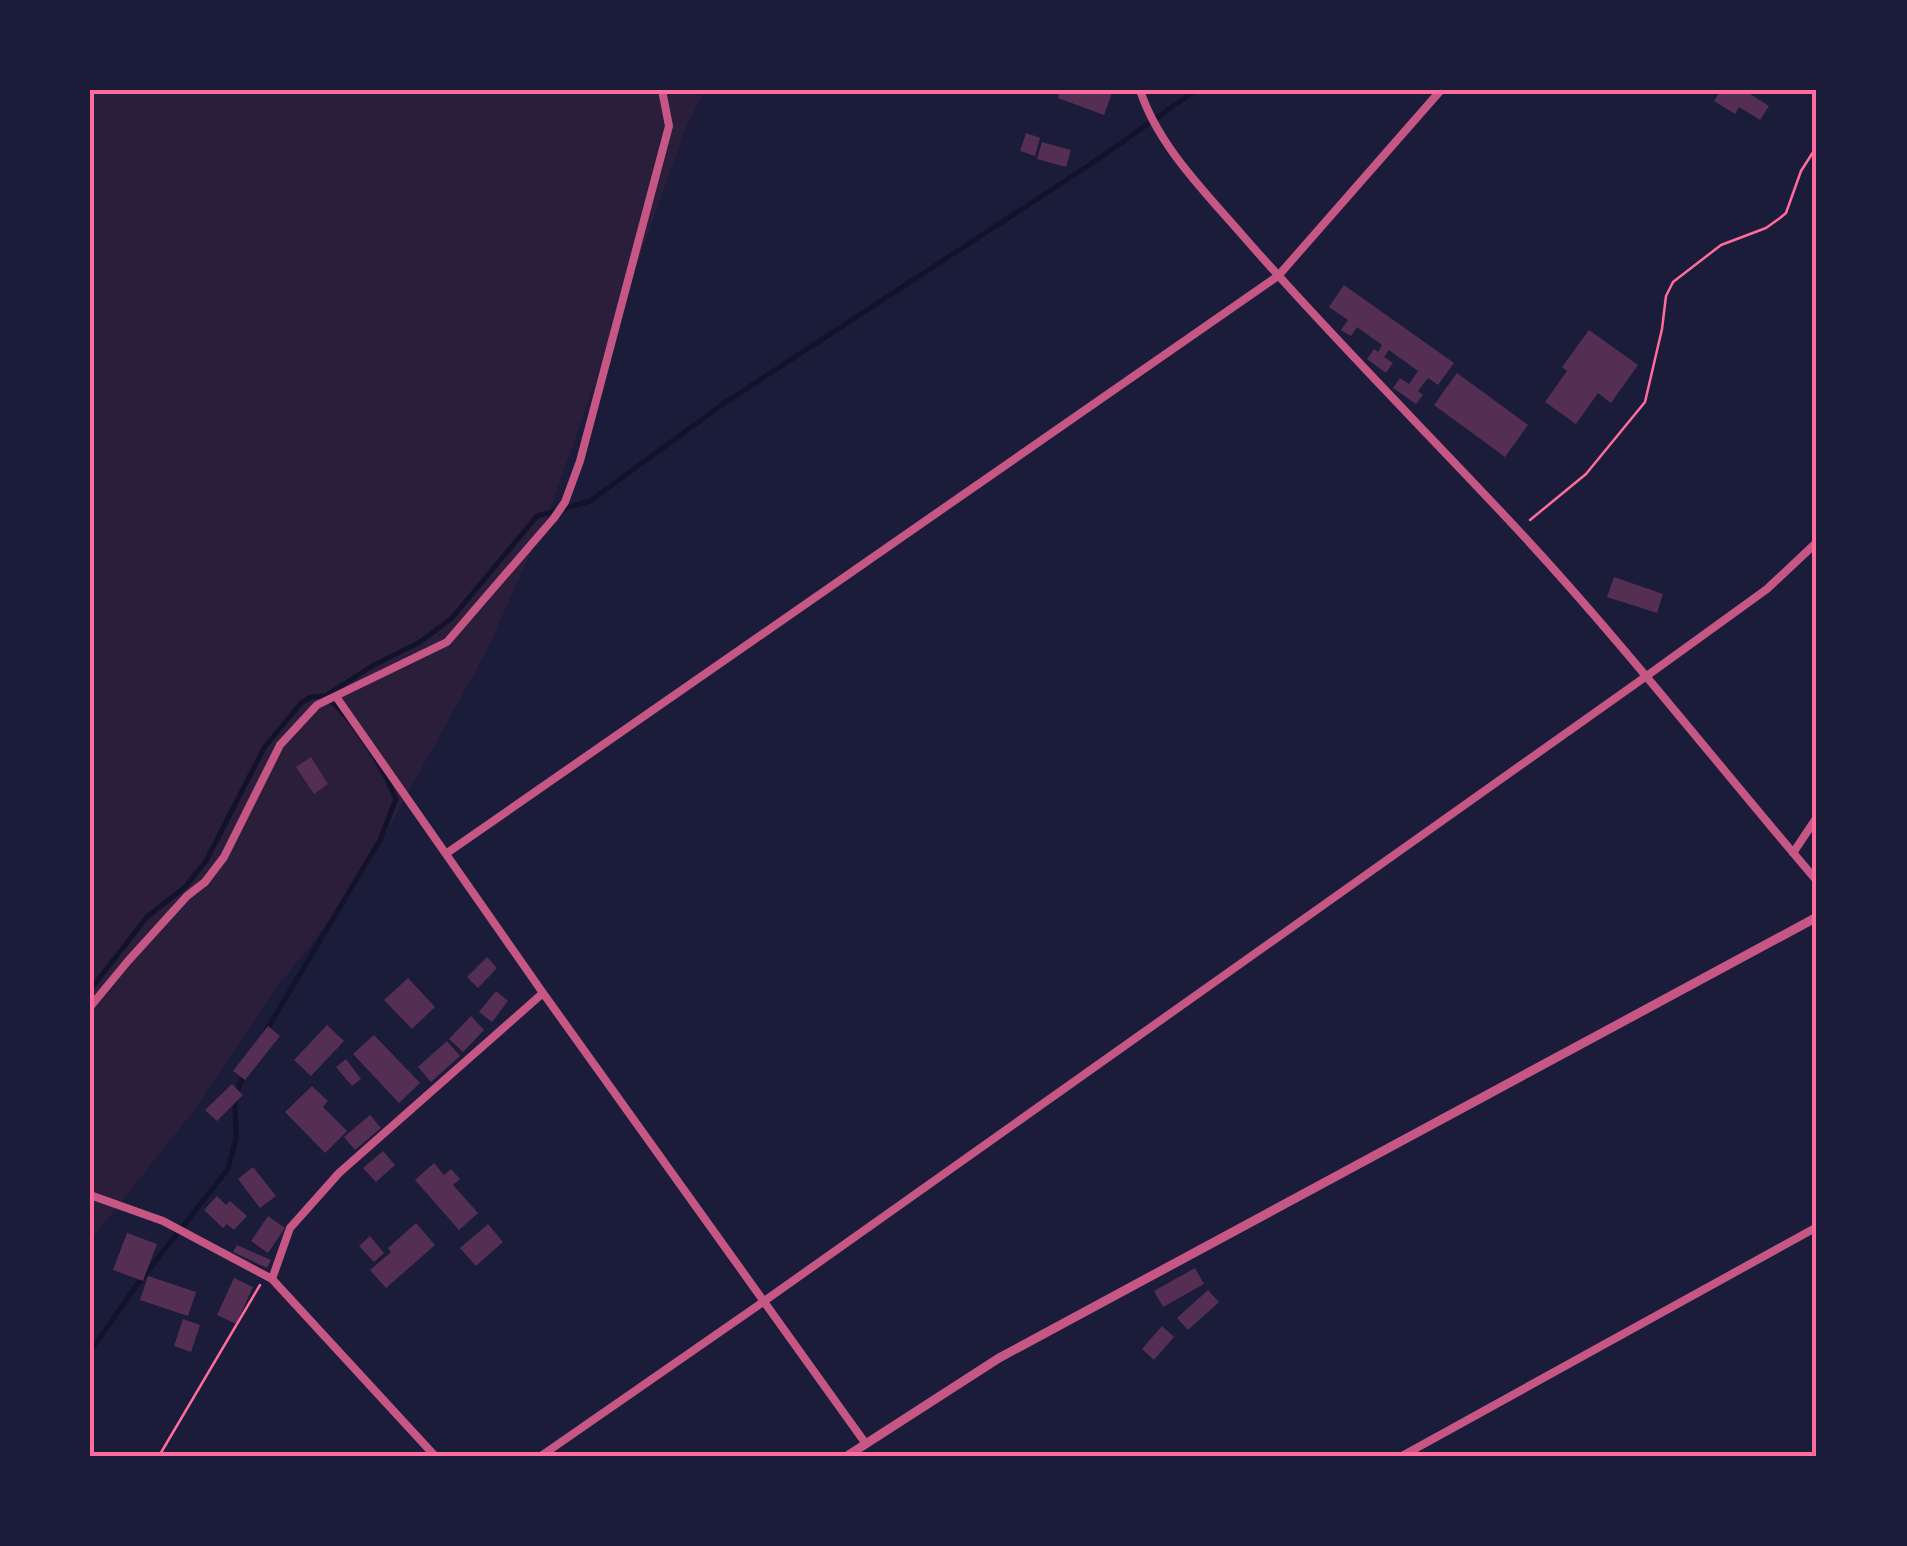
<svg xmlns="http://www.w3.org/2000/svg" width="1907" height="1546" font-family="'Asap Condensed',sans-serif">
	<rect width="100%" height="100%" fill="#1b1b3a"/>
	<!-- green -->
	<path fill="#2a1e3b" d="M90,90H705L685,130L549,512L486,652L355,889L277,987L192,1113L90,1241Z"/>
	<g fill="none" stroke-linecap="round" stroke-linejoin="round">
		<!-- stream -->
		<path stroke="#12122b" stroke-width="5" d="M90,990L147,917L185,887L206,861L264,748L301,703L311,697L325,696L374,665L420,642L452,618L537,516L590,501L723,404L1094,162L1196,90
			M266,1031L380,840L396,799C383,768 353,719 328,698
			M90,1352L136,1286L228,1169L236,1139L235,1099L243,1076"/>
	</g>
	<!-- building -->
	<path fill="#542f53" d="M1113,90L1104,115L1058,98L1059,95L1048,91Z
		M1721,90H1744L1769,106L1760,120L1739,107L1735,114L1714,101Z
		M1026,133L1040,138L1035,156L1020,151Z
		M1042,142L1071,150L1066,167L1037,159Z
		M1344,285L1454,363L1438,385L1428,378L1418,391L1423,395L1416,404L1393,388L1400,378L1409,384L1418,371L1389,350L1384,357L1393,363L1386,373L1367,359L1374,349L1378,352L1382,345L1357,327L1351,336L1341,330L1348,320L1329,307Z
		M1589,330L1638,365L1611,403L1598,393L1576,424L1545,402L1567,371L1562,367Z
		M1457,373L1528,425L1505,457L1434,405Z
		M1614,577L1663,594L1657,613L1607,597Z
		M311,757L328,784L314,794L296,767Z
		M487,957L497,968L478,988L467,977Z
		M408,978L435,1007L412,1029L384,1000Z
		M496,991L508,1001L492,1022L479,1012Z
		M471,1016L484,1030L463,1052L449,1039Z
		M327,1025L344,1041L311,1076L294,1060Z
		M268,1026L280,1036L245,1080L233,1071Z
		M374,1035L420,1083L399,1103L353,1054Z
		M447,1041L460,1056L431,1082L418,1067Z
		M346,1059L361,1079L352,1086L336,1067Z
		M232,1084L243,1095L217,1121L205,1110Z
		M312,1086L328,1101L323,1107L347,1131L325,1153L285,1112Z
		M370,1115L381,1128L355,1150L344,1137Z
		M383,1151L395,1165L376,1182L363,1168Z
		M434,1163L444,1175L451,1169L460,1179L453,1185L478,1213L459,1230L415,1180Z
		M253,1167L276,1196L260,1208L238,1179Z
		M217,1196L226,1205L230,1201L247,1216L234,1230L227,1224L223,1228L204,1210Z
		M268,1216L285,1228L268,1253L251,1241Z
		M416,1223L435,1245L386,1288L370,1270L391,1252L388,1248Z
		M488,1224L503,1242L476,1266L460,1248Z
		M127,1233L157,1244L143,1281L113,1270Z
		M370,1236L384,1253L374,1262L359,1246Z
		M237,1245L271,1260L267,1268L233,1252Z
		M1195,1268L1204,1284L1163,1307L1154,1291Z
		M148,1276L196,1292L188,1316L140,1300Z
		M234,1278L253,1287L236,1324L217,1315Z
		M1208,1290L1219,1302L1188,1330L1177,1318Z
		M183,1319L200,1325L191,1352L174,1346Z
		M1162,1326L1174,1337L1154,1360L1142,1349Z"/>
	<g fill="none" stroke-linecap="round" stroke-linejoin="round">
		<!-- path -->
		<path stroke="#ff6b9d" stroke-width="2.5" d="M1530,520L1586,474L1645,402L1662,329L1666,296L1673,282L1721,245L1766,228L1780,218L1786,213L1801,171L1817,146
			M159,1456L260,1285"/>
		<!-- minor -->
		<path stroke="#c65784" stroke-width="8" d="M1140,90C1158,146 1206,193 1244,237C1332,338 1427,432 1518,530C1623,643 1717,764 1817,881
			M337,698L543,993L866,1444
			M447,853L1278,276L1441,90
			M1793,853L1817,817
			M90,1007L128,961L187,896L205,882L224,857L280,745L317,705L447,642L554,518L565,502L580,461L669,126L662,90
			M90,1195L163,1221L272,1279L435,1456
			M272,1279L290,1228L339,1173L543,993
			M541,1456L763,1302L1648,675L1767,589L1817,542
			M1402,1456L1817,1227"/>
		<!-- tertiary -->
		<path stroke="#c65784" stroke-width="9" d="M847,1456L999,1358L1817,917"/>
	</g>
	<!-- border -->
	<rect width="1907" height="1546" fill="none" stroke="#1b1b3a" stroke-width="185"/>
	<rect x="92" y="92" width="1722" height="1362" fill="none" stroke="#ff6b9d" stroke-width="4"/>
</svg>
